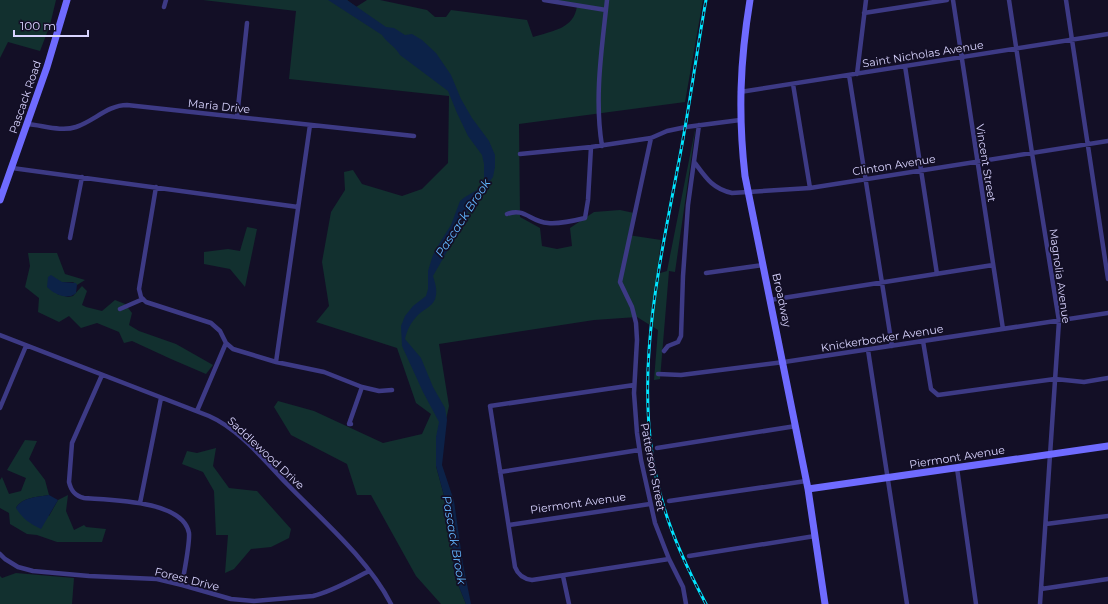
<svg xmlns="http://www.w3.org/2000/svg" width="1108" height="604" font-family="Montserrat,sans-serif">
	<rect width="100%" height="100%" fill="#130f26"/>
	<!-- green -->
	<path fill="#12302f" d="M0,0H56L50,25L40,51L8,42L0,58Z
		M203,0H347L356,7L367,0H380L427,10L435,17H446L451,10L527,20L533,37C552,31 574,29 577,6L544,0H703L685,102L519,124L520,217L540,228L542,246L557,249L572,246L570,228L594,212L620,210L634,213L628,235L661,240L657,274L667,271L696,125L675,272L669,271L660,379L654,380L658,330L637,317L594,320L439,344L449,406L436,466L446,503L453,553L455,577L466,604H441L416,576L371,495H357L347,464L291,435L274,407L278,401L314,411L383,443L422,434L431,414L416,403L397,348L316,322L329,306L322,262L331,212L345,190L344,172L353,170L362,184L402,196L422,189L448,163L449,96L289,79L296,11Z
		M247,227L257,229L245,287L230,269L204,264V252L228,249L240,251Z
		M28,253H57L65,274L85,280L77,285L73,282H61L57,294L68,297L73,296L82,286L87,291L82,305L86,307L102,311L115,300L125,304L132,313L129,325L139,331L176,344L213,365L206,374L171,359L132,341L124,343L119,332L97,323L81,328L69,316L59,322L38,312L39,298L25,287L30,266Z
		M25,440L37,441L29,459L45,480L49,495C38,497 22,497 16,508L49,516L58,500L68,495L66,511L74,530L84,525L86,527L106,529L102,542H57L37,535L27,534L10,524L9,513L0,508V480L2,477L9,494L21,491L26,478L7,470Z
		M216,448L213,466L229,488L257,491L291,529L289,538L271,547L251,549L234,569L225,573L228,535H216L214,491L203,472L182,464L187,451L197,453Z
		M16,573L74,578L72,604H0V576L2,578Z"/>
	<!-- water -->
	<path fill="#0c2248" d="M328,0H347L386,27L394,28L405,35L412,34L422,40L436,53L451,75L461,99L472,118L489,141L495,155V167L493,177L477,198L463,220L457,234L433,276C435,283 437,288 436,295C435,306 425,308 418,315C411,322 407,330 405,339L421,358L433,387L445,408L447,420L442,465L454,501L463,564L471,604H466L455,577L453,553L446,503L436,466V437L439,422L423,392L402,346L401,326L405,316L413,306L426,296L428,289V271L433,255L439,244L451,225L460,201L465,197L477,190L484,181V164L482,155L468,136L457,113L448,91L400,55C395,46 387,43 382,35Z
		M51,275L62,282L76,283L77,285L76,293C68,301 54,294 47,287L48,277Z
		M49,495L58,500L41,529C30,524 22,518 16,508C22,497 38,497 49,495Z"/>
	<g fill="none" stroke-linecap="round" stroke-linejoin="round">
		<!-- street -->
		<path stroke="#3d3a85" stroke-width="4.5" d="M544,0L606,10
			M953,0L1003,329
			M1009,0L1032,153L1059,321L1040,604
			M1066,0L1108,279
			M164,7L166,0
			M864,13L947,0
			M905,66L937,274
			M857,74L866,0
			M849,75L892,346
			M793,84L810,188
			M740,92L1108,34
			M237,117L247,23
			M27,124C42,125 61,132 76,127C94,121 108,105 127,105L414,136
			M651,138L620,282L632,307L636,323L637,340L634,393L637,433L641,460L655,523L669,559L683,587L686,604
			M602,146C594,97 602,48 607,0
			M520,154L591,147L651,138L667,131L686,127L740,120
			M695,163C706,178 713,189 732,193L810,188L1108,141
			M12,168L298,207
			M156,187L139,289L141,297L146,302L211,323L220,331L226,343L233,349L276,362L324,372L362,387L379,391L392,390
			M507,214C525,207 530,222 548,223C559,224 573,221 585,218L588,200L591,147
			M70,238L82,177
			M706,273L763,265
			M770,300L993,265
			M120,309L143,299
			M0,335L209,416C239,429 265,461 287,484C322,520 368,559 391,604
			M923,341L931,389L938,395L1055,379L1084,382L1108,378
			M868,350L907,604
			M664,351L668,346L678,342L681,336L683,276L688,205L699,125
			M276,362L310,125
			M658,374L681,375L784,362L1108,313
			M102,375L72,443L69,482C71,491 75,496 84,498C110,500 183,500 189,533C190,544 184,572 182,585
			M634,385L490,406L515,567C518,575 524,579 532,580L669,559
			M0,408L26,346
			M197,411L226,343
			M351,424H349L362,387
			M657,448L796,426
			M957,468L976,604
			M500,472L639,450
			M669,501L806,481
			M140,503L161,398
			M1046,524L1108,516
			M509,525L650,504
			M0,554L5,559L18,567L33,571L89,576L157,579L182,585L231,599L254,601L313,596C333,591 351,580 369,571
			M689,556L815,536
			M563,576L569,604
			M1041,589L1108,579"/>
		<!-- secondary -->
		<path stroke="#6f6bff" stroke-width="7" d="M750,0C740,61 738,114 745,176L808,489L825,604
			M0,200L47,67L67,0
			M808,489L1108,446"/>
		<defs>
			<path id="rail" d="M706,604C689,572 673,539 663,504C630,393 657,277 678,166C689,111 696,55 706,0"/>
		</defs>
		<!-- rail casing -->
		<use href="#rail" stroke="#00e5ff" stroke-width="3"/>
		<!-- rail -->
		<use href="#rail" stroke="#130f26" stroke-width="1.5" stroke-dasharray="4.5" stroke-linecap="butt"/>
	</g>
	<g text-anchor="middle" stroke-width="3.5" stroke-linejoin="round" paint-order="stroke">
		<!-- street labels -->
		<g font-size="11" fill="#d9d4ff" stroke="#130f26">
			<text transform="translate(923 54) rotate(-9)" y="4">Saint Nicholas Avenue</text>
			<text transform="translate(25 97) rotate(-71)" y="4">Pascack Road</text>
			<text transform="translate(219 106) rotate(6)" y="4">Maria Drive</text>
			<text transform="translate(986 163) rotate(81)" y="4">Vincent Street</text>
			<text transform="translate(894 165) rotate(-9)" y="4">Clinton Avenue</text>
			<text transform="translate(1060 276) rotate(82)" y="4">Magnolia Avenue</text>
			<text transform="translate(782 300) rotate(78)" y="4">Broadway</text>
			<text transform="translate(882 338) rotate(-9)" y="4">Knickerbocker Avenue</text>
			<text transform="translate(266 453) rotate(43)" y="4">Saddlewood Drive</text>
			<text transform="translate(957 457) rotate(-9)" y="4">Piermont Avenue</text>
			<text transform="translate(653 467) rotate(79)" y="4">Patterson Street</text>
			<text transform="translate(578 503) rotate(-8)" y="4">Piermont Avenue</text>
			<text transform="translate(187 579) rotate(14)" y="4">Forest Drive</text>
		</g>
		<!-- water labels -->
		<g font-size="12" font-style="italic" fill="#62b6ff" stroke="#130f26">
			<text transform="translate(463 218) rotate(-57)" y="4">Pascack Brook</text>
			<text transform="translate(454 540) rotate(80)" y="4">Pascack Brook</text>
		</g>
	</g>
	<!-- scale -->
	<path d="M14 30v6h74v-6" fill="none" stroke="#d9d4ff" stroke-width="2"/>
	<text x="20" y="30" font-size="12" fill="#d9d4ff" stroke="#130f26" stroke-width="3" paint-order="stroke">100 m</text>
</svg>
